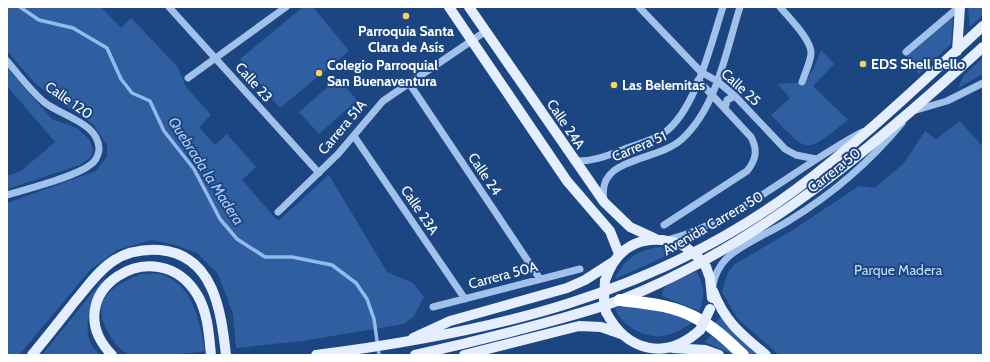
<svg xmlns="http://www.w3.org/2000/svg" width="990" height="362" font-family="Cabin,sans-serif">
	<rect width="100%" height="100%" fill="#1c4682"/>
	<!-- green -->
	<path fill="#2f5fa0" d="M7,7H101L121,28L131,18L177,66L186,87L211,115L199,127L215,145L227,134L256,167L242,180L278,221L329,175L387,272L413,283L424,297L414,316L404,324L302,341L236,348L233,314L218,274L197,253L175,245L152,240L117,250L90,270L19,355H7V203L96,171L107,156V145L93,124L52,97L35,83L7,51Z
		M303,7H313L349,51L280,108L240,59Z
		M968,7H983V15L970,27Z
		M953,17L951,44L919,74L906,57Z
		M821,50L834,64L813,86L848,120C804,154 810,155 771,115L790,98L778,84L805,82L814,68Z
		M983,58V74L958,88L964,75Z
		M7,68L52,119L77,128L89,139L93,149L91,157L80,165L7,189V176L21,171L55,142L7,86Z
		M338,78L357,100L319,134L299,112Z
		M960,121L983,147V355H779L738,319L722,292L728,272L735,264L793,230L859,186L875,188L904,163L925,131L936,139Z
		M661,247L675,252L615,279C624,258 638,250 661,247Z
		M696,271C704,285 706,296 699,311L662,296L663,290L666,286Z
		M141,274C146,274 154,273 160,274C194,284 199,321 205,351C192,353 139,359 128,354C120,351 114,342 109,334C89,300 111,286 141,274Z
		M105,277C93,301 75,333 100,355H42Z
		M627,305L662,310L693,322C683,329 675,334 663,336C646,339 620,325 615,308Z
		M720,317L732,331L759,355H750L714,324Z
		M712,334L734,355L705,342Z"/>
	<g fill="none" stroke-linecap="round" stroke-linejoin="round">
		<!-- stream -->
		<path stroke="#94baec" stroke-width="3.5" d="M20,7L39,20L73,28L107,48L121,79L132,93L150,101L164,131L194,169L220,219L237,239L265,257H292L332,265L356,283L367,299L374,319L379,355"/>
		<!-- minor -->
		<path stroke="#a1c0ea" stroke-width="7" d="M169,7L319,173
			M639,7L701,72L717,81L735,96L785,149L796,155L816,159
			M780,7C789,18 812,40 811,54C810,63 805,73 802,82
			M906,52L959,7
			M7,61C19,75 30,90 44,102C61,116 100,123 99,150C98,156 95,162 90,165C75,177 27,189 7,195
			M188,78L286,7
			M409,83L540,279
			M725,109L727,100L735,96
			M913,111L947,101L983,83
			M354,136L465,299
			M574,161C593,162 609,155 627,148C639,144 653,140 664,133C696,110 711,43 723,7
			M604,200C596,156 656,163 682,139C717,107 726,51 740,7
			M278,212L338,154L383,101L486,31
			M664,225L747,171C756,160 758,150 751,137L698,80
			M668,240C741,220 797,166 862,132
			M713,285C715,274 719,266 727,258C744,242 770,233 790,220C834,193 869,163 902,123
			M433,307L580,269"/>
		<!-- major -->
		<path stroke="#e5eefe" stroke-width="10" d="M449,7L567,181L610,231L619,254
			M469,7L604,202L630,227L656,239
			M957,51L960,7
			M706,267L710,278L712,298
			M605,281C617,243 647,232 683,245
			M713,291C725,322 741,334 766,355
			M606,312C627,352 666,361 700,330
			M413,338L450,321L567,288L585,280L613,262
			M673,348L705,350L719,355
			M32,355C47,337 61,319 76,300C87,287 98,271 113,261C128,251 143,249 160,250C214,255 221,311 226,355
			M112,355C53,294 157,226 198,296C208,314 209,335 211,355
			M316,355C489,333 652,296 795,190C862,140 922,82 983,26
			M415,355C464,344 512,332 559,319C580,313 602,307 623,299C761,244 874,146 983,47
			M464,355L579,326L601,327L621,334"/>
		<!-- highway -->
		<path stroke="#fff" stroke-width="12" d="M620,300C647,303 674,305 698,319C715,328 729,342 743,355"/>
		<!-- major-bridge -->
		<path stroke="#e5eefe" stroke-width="10" d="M683,245L698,257L706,267
			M605,281L604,300L606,312
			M700,330L710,309"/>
	</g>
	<!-- markers -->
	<g fill="#fad15f" stroke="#1c4682" stroke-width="1.5">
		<circle cx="406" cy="16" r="4"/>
		<circle cx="863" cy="64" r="4"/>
		<circle cx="319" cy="73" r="4"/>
		<circle cx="614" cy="85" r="4"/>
	</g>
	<g text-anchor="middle" stroke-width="4" stroke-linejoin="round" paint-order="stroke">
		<!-- poi labels -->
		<g font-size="14" font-weight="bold" fill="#fff" stroke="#1c4682" text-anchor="start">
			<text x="406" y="36" text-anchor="middle">Parroquia Santa<tspan x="406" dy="16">Clara de Asís</tspan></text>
			<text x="871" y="69">EDS Shell Bello</text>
			<text x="327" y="70">Colegio Parroquial<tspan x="327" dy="16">San Buenaventura</tspan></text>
			<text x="622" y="90">Las Belemitas</text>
		</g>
		<!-- street labels -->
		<g font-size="14" fill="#fff" stroke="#1c4682">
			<text transform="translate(254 82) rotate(48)" y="5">Calle 23</text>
			<text transform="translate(741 87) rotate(42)" y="5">Calle 25</text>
			<text transform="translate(69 100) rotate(35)" y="5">Calle 120</text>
			<text transform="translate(566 124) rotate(56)" y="5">Calle 24A</text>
			<text transform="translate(342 127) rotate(-50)" y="5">Carrera 51A</text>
			<text transform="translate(639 146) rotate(-23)" y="5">Carrera 51</text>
			<text transform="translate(834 170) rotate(-38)" y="5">Carrera 50</text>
			<text transform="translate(485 174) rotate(56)" y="5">Calle 24</text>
			<text transform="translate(420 210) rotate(56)" y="5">Calle 23A</text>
			<text transform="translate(713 223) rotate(-30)" y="5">Avenida Carrera 50</text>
			<text transform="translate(503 275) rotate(-15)" y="5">Carrera 50A</text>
		</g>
		<!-- park labels -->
		<g font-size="14" fill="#c5dbf7" stroke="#1c4682">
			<text x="898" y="275">Parque Madera</text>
		</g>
		<!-- water labels -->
		<g font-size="15" font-style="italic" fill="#accaf1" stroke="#1c4682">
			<text transform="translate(206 171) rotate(57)" y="5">Quebrada la Madera</text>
		</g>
	</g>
	<!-- border -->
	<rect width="990" height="362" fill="none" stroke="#ffffff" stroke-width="16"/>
</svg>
